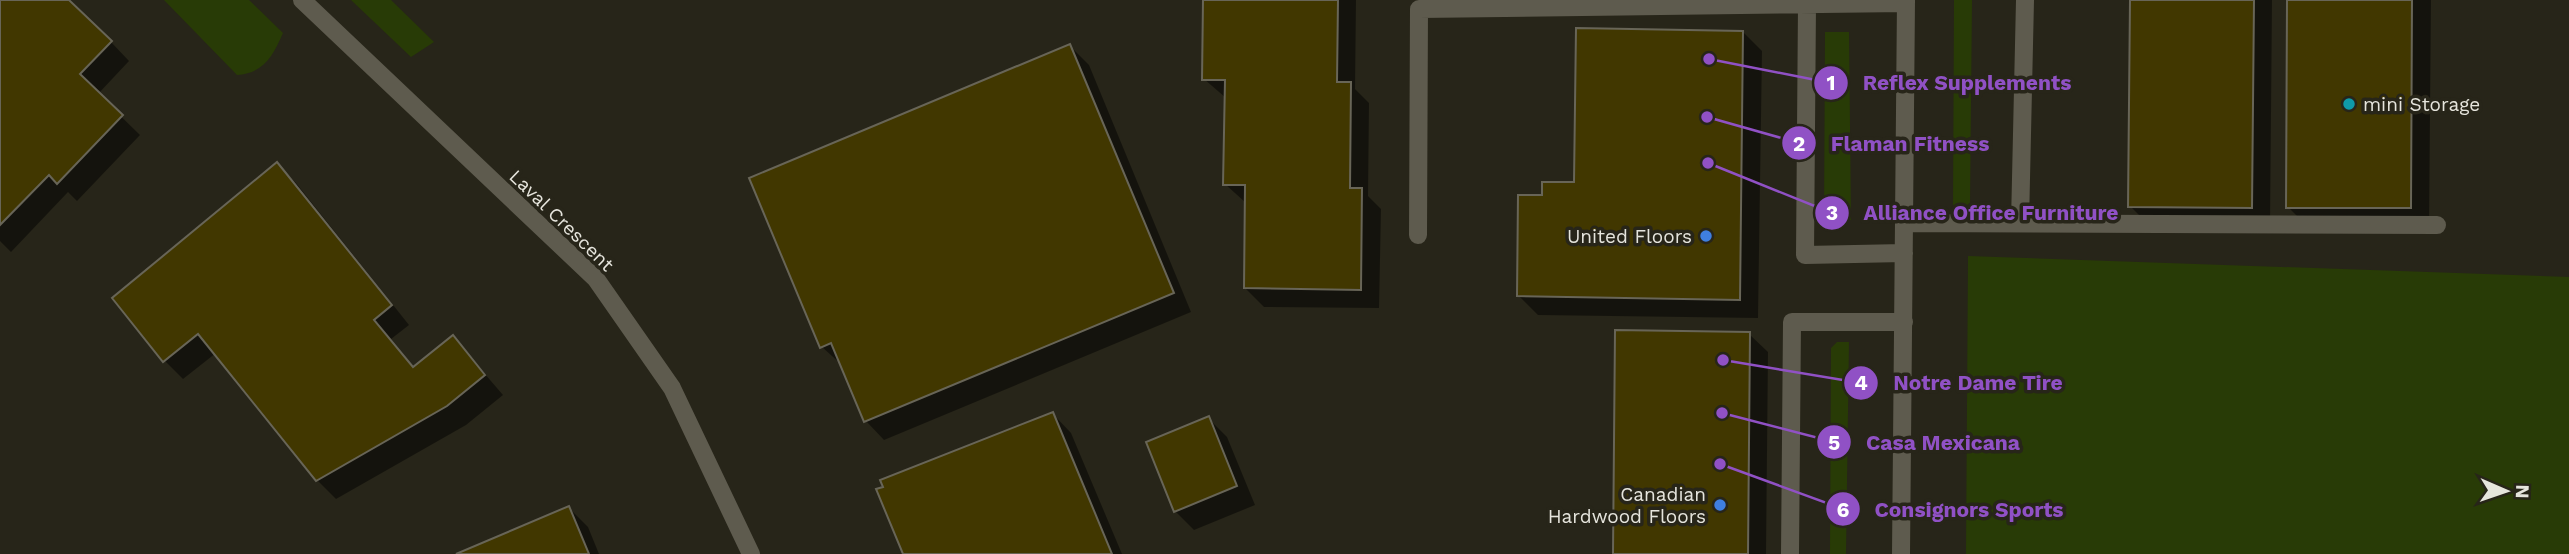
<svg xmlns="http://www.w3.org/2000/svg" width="2569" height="554" font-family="'Work Sans',sans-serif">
	<rect width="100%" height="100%" fill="#272519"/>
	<!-- green -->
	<path fill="#283b06" d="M164,0H249L283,33C273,56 264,73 237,75Z
		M351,0H391L434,42L411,57Z
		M1954,0H1972L1970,206H1953Z
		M1825,32H1849L1851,220L1824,221Z
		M1968,256L2569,277V554H1966Z
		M1837,342H1849L1846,554H1830L1831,348Z"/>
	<!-- shadow -->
	<path fill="#0007" d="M0,0H67L111,42L129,61L98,94L140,135L77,201L68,192L11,252L0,241Z
		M1205,0H1356L1355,89L1369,103L1368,196L1381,209L1379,308L1264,307L1245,288L1246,203L1225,184L1226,98L1204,79Z
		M2132,0H2272L2270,226L2149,225L2130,206Z
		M2289,0H2431L2429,227L2307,226L2288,207Z
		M1743,32L1762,51L1758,318L1538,315L1519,296L1544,197L1576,184Z
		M1070,46L1089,65L1191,312L884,440L866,421L842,365L822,347Z
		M277,164L296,183L409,325L391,339L415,368L453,337L503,395L466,425L336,499L317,480L216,353L183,379L165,361Z
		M1749,334L1768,352L1766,554H1614Z
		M1053,414L1071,433L1122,554H905Z
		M1208,418L1227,437L1255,505L1194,530L1175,511Z
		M569,508L588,527L599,554H461Z"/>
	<!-- building -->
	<path fill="#413700" stroke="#686557" stroke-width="2" d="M0,0H69L112,41L80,74L123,115L57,184L49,175L0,225Z
		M1203,0H1338L1337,82H1351L1350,188H1362L1361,290L1244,288L1245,185H1223L1225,80H1202Z
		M2130,0H2254L2252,208L2128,207Z
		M2287,0H2412L2411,208H2286Z
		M1576,28L1743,31L1740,300L1517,296L1518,195H1542V182H1574Z
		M1070,44L1174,293L864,422L831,343L820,348L749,178Z
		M277,162L392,305L374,320L413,367L453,335L485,375L447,406L316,481L198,334L163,362L112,298Z
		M1615,330L1750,332L1748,554H1613Z
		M1053,412L1112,554H903L876,489L883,487L880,480Z
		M1209,416L1237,486L1174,512L1146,442Z
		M569,506L589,554H456Z"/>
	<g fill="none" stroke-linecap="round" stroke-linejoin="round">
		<!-- minor -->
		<path stroke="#5e5b4e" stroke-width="18" d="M302,0L596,279L672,388L751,554
			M1807,4L1805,255L1904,253
			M1904,223L2437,225
			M2020,223L2025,0
			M1418,235L1419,9L1906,3
			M1790,554L1792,322H1904
			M1901,554L1906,0"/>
	</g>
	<!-- markers -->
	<circle fill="#0f9aa8" stroke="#272519" stroke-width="2.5" cx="2349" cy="104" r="7"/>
	<g fill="#3f7fe0" stroke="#272519" stroke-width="2.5">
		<circle cx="1706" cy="236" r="7"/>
		<circle cx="1720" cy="505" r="7"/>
	</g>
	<g text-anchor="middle" stroke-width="7" stroke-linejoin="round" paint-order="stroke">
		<!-- poi labels -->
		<g font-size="19" fill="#e6e5dd" stroke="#272519" text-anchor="end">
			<text x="2363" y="111" text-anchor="start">mini Storage</text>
			<text x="1692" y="243">United Floors</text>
			<text x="1706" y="501">Canadian<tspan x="1706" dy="22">Hardwood Floors</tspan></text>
		</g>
		<!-- street labels -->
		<g font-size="19" fill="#e6e5dd" stroke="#272519">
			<text transform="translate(562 220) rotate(44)" y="7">Laval Crescent</text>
		</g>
	</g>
	<!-- callouts -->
	<path fill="none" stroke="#9051c5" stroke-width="2.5" d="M1709 59L1831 83M1707 117L1799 143M1708 163L1832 213M1723 360L1861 383M1722 413L1834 442M1720 464L1843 509"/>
	<g fill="#9051c5" stroke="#272519" stroke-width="2.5">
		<circle cx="1709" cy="59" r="7"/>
		<circle cx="1707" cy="117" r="7"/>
		<circle cx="1708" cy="163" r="7"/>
		<circle cx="1723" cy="360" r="7"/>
		<circle cx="1722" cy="413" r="7"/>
		<circle cx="1720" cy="464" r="7"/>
		<circle cx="1831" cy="83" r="18"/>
		<circle cx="1799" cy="143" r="18"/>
		<circle cx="1832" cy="213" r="18"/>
		<circle cx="1861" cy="383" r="18"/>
		<circle cx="1834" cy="442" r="18"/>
		<circle cx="1843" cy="509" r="18"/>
	</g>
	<g font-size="21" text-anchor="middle" font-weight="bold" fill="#fff">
		<text x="1831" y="90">1</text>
		<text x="1799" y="151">2</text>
		<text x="1832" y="220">3</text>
		<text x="1861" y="390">4</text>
		<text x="1834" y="450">5</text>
		<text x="1843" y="517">6</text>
	</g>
	<g font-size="21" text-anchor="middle" font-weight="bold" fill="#9051c5" stroke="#272519" stroke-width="7" stroke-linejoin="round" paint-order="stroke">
		<text x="1967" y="90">Reflex Supplements</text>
		<text x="1910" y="151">Flaman Fitness</text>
		<text x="1991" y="220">Alliance Office Furniture</text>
		<text x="1978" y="390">Notre Dame Tire</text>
		<text x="1943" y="450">Casa Mexicana</text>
		<text x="1969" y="517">Consignors Sports</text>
	</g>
	<!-- north arrow -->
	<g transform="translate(2506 491) rotate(92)" stroke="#272519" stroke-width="5" paint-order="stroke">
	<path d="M0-5L12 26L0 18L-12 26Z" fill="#e6e5dd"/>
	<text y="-10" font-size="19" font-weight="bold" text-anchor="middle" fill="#e6e5dd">N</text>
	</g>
</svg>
